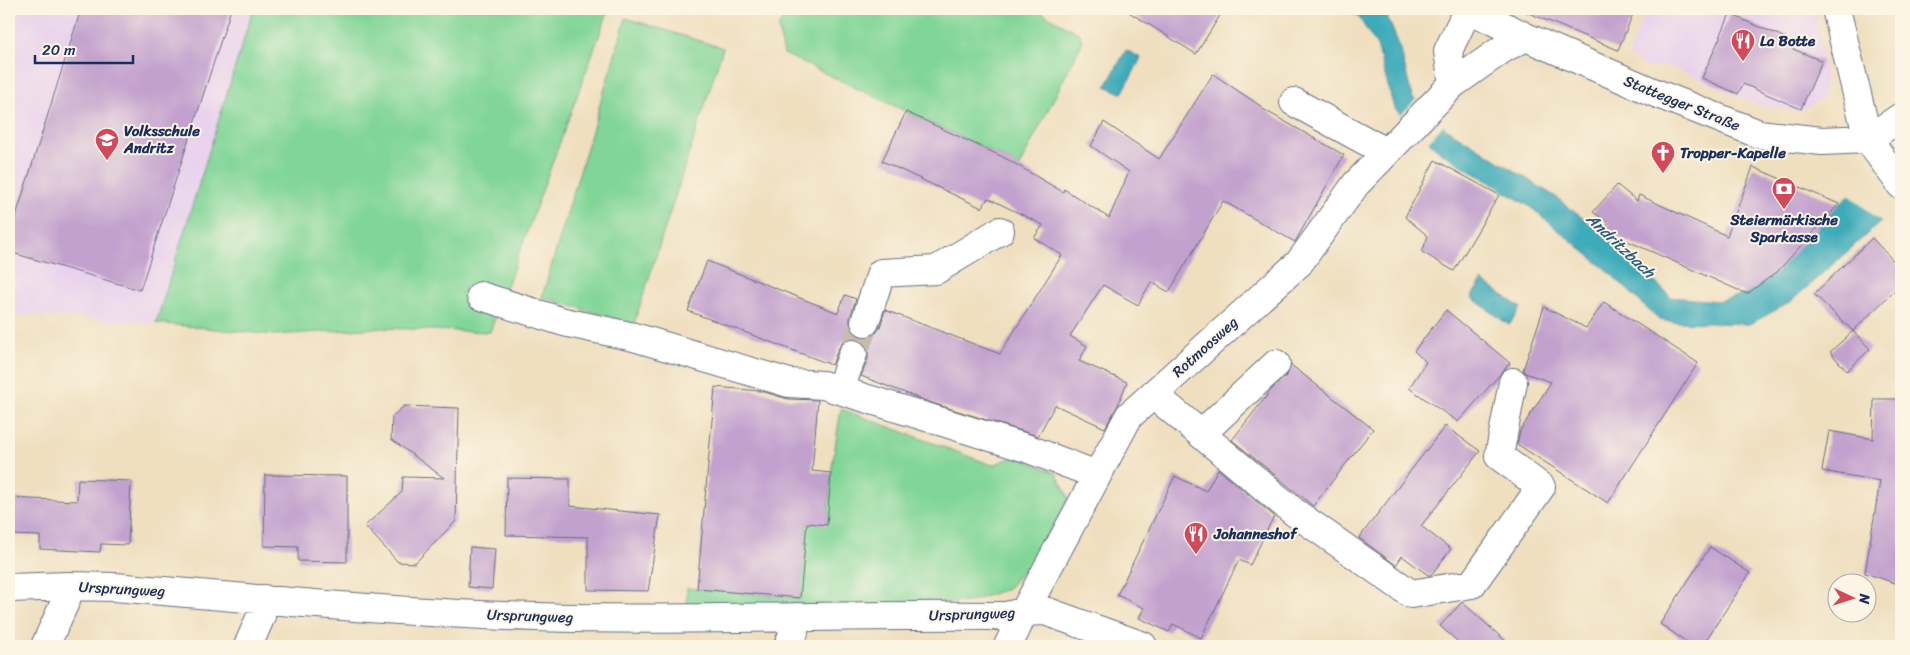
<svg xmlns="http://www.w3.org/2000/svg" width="1910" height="655" font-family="Sriracha,sans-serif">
	<rect width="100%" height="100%" fill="#fcf5e5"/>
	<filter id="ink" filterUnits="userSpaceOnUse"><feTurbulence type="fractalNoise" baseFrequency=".02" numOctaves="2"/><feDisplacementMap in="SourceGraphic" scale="10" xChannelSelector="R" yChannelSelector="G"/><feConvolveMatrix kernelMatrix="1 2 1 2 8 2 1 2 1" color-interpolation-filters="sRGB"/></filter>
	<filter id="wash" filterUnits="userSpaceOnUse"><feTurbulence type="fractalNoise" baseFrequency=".0096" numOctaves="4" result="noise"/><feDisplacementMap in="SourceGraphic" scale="20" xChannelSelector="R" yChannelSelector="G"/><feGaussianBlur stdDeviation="1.12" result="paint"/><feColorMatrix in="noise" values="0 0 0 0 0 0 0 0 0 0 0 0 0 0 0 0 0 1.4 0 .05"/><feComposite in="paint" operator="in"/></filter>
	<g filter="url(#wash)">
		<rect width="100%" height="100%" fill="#efdfbf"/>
		<!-- built -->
		<path fill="#e9d2ed" d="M9,9H253L156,323L9,314Z
			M1647,9H1815L1825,74L1823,98L1801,111L1761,106L1667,65L1648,68L1628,55Z"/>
		<!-- green -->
		<path fill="#80d597" stroke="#4e827a" d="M253,9H609L490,332L380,328L274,335L156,323Z
			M787,9H1035L1080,34L1082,43L1019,167L1005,158L784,54L778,28Z
			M626,18L723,48L634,324L542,297Z
			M841,409L992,465L1016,456L1056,473L1069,498L1034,558L1007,589L969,602L687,607V588L800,598L807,523L827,524L831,473Z"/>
		<!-- water -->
		<path fill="#3cabb9" stroke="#2c6d8c" d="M1340,9H1384L1400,47L1412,97L1446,128L1556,197L1609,239L1671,297L1717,301L1747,294L1773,274L1839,204L1901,150V204L1789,303L1750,324L1673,322L1659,320L1609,272L1529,206L1440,152L1394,108L1377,46L1358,16Z
			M1126,50L1141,58L1122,94L1106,86Z
			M1482,281L1521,308L1509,325L1471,297Z"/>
		<!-- pier -->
		<path fill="#efdfbf" d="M1417,98L1445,123L1427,143L1399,117Z
			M1901,148V208L1884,224L1847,193Z"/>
		<g id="blocks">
			<!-- building -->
			<path fill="#c3a1ce" d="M81,9H231L140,290L9,252V238Z
				M1124,9H1224L1196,54Z
				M1519,9H1635L1618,50Z
				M1730,14L1788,39L1786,46L1822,61L1801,109L1743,84L1738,94L1702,78Z
				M1213,74L1262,107L1261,108L1344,155L1295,242L1223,201L1169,292L1151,282L1138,305L1103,285L1070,336L1087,346L1079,361L1127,382L1117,407L1105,428L1055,405L1038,436L926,401L861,376L868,359V352L865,344L858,339H850L843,342L838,349L832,365L688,311L707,261L838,313L845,295L856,299L850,317V325L854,333L861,337H869L876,333L880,327L885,310L1000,354L1062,255L1034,238L1043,225L988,198L982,208L882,161L906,112L1005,158L1063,192L1064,189L1109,218L1129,172L1091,146L1104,122L1159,159Z
				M1435,160L1499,195L1454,271L1422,252L1428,236L1405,217Z
				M1753,167L1839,204L1777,272L1747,294L1603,230L1609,223L1593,212L1617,185L1637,201L1639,195L1727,236Z
				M1872,238L1901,269V284L1853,331L1814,294Z
				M1604,302L1698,363L1608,503L1517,444L1520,431L1551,382L1525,373L1523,370L1544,307L1586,328Z
				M1446,310L1510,363L1458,422L1409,388L1426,362L1414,351Z
				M1853,331L1870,349L1847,371L1830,352Z
				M1291,365L1373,429L1313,506L1232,440L1272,389L1287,375Z
				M715,387L761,391L788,399L818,400L812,471L831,473L827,525L807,523L800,598L697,589Z
				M1874,399H1901V585L1865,573L1880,481L1822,471L1829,431L1873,439Z
				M404,406L459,408L456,521L415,563L398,562L365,526L402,492L403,477L444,478L391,439L392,417Z
				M1445,426L1480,451L1421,526L1451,549L1431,575H1428L1402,556L1396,565L1359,538Z
				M1218,469L1274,516L1250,565L1239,560L1201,638L1173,624L1169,632L1139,618L1144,608L1117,595L1175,476L1206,491Z
				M265,475L347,476V562L298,561V547L264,546Z
				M507,478L570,479V506L660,515L648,591L588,590V537L506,535Z
				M78,479L131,481L128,545L101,544L100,552L40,549V536L9,535V498L77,501Z
				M470,547L495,549L492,589L468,587Z
				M1710,547L1750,573L1702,646H1693L1660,624Z
				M1462,602L1511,646H1463L1440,626Z"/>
		</g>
	</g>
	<g filter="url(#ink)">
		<use href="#blocks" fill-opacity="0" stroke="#656d80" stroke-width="1"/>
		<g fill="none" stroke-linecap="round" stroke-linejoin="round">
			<!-- minor-tunnel -->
			<path stroke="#c5bcac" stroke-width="28" stroke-dasharray="28 14" stroke-linecap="butt" d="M853,354L865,322"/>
			<defs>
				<path id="minor" d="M1469,9L1526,37L1653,92L1759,134L1822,141L1868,139
					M1453,84L1448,51L1468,9
					M1294,102L1386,152
					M481,296L564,322L634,337L789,383L823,385L1026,448L1097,475
					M865,322L881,273L936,270L1000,231
					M840,389L853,354
					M1153,394L1294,512L1411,594L1472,584L1541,487L1499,456L1513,382
					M1201,434L1276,364
					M9,588L69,586L114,587C254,598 394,613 535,617C692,622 849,614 1006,616L1024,612L1045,611L1143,646
					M45,646L66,600L69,586
					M248,646L261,616L264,599
					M788,646L794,632L796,617
					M1008,646L1024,612L1129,416L1299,263L1356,184L1453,84L1504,48L1526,37"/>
				<path id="major" d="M1836,9L1868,139L1901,185
					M1868,139L1901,117"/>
			</defs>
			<!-- minor casing -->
			<use href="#minor" stroke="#656d80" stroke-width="30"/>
			<!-- major casing -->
			<use href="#major" stroke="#656d80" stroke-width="30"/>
			<!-- minor -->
			<use href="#minor" stroke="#fff" stroke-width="28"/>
			<!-- major -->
			<use href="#major" stroke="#fff" stroke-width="28"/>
		</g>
	</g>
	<!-- icons -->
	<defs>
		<symbol id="restaurant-pin" viewBox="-11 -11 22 30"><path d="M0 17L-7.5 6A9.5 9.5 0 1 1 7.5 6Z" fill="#d1495b" stroke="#fcf5e5"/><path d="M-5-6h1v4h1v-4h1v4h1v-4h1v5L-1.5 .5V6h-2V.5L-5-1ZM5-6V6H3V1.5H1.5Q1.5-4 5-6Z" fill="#fff"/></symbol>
		<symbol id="school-pin" viewBox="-11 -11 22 30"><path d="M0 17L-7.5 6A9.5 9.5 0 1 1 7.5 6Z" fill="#d1495b" stroke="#fcf5e5"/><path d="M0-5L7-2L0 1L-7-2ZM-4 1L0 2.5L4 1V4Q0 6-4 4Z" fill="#fff"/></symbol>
		<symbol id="church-pin" viewBox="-11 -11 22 30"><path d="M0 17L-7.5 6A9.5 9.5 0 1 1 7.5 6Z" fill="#d1495b" stroke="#fcf5e5"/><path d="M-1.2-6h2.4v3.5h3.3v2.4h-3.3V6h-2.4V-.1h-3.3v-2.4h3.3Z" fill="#fff"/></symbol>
		<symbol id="bank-pin" viewBox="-11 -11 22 30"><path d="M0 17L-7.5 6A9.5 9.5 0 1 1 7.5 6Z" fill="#d1495b" stroke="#fcf5e5"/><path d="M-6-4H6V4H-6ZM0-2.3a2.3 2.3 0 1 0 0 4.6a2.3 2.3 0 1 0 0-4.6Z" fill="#fff"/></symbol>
	</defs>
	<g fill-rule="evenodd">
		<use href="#restaurant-pin" x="1729" y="27" width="28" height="38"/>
		<use href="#school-pin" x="93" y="126" width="28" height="38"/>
		<use href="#church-pin" x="1649" y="139" width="28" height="38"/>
		<use href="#bank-pin" x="1770" y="175" width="28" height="38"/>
		<use href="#restaurant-pin" x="1182" y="520" width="28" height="38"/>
	</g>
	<g text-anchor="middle" stroke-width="4" stroke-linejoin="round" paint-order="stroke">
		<!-- poi labels -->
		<g font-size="15" font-weight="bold" fill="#1b2f5e" stroke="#fcf5e5" text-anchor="start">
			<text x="1760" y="46">La Botte</text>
			<text x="124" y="136">Volksschule<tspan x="124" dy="17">Andritz</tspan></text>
			<text x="1680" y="158">Tropper-Kapelle</text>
			<text x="1784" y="225" text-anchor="middle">Steiermärkische<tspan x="1784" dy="17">Sparkasse</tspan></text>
			<text x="1214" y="539">Johanneshof</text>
		</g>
		<!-- street labels -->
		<g font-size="15" fill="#1b2f5e" stroke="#fcf5e5">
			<text transform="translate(1682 103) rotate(22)" y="5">Stattegger Straße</text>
			<text transform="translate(1205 347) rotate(-42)" y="5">Rotmoosweg</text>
			<text transform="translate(122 589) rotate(3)" y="5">Ursprungweg</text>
			<text transform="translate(972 614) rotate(-2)" y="5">Ursprungweg</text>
			<text transform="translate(530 616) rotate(2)" y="5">Ursprungweg</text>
		</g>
		<!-- water labels -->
		<g font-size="16" font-style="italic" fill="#275a7e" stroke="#fcf5e5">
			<text transform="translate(1621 245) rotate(43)" y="6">Andritzbach</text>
		</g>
	</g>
	<!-- margin -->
	<rect width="1910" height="655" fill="none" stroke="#fcf5e5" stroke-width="30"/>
	<!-- north arrow -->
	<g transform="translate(1852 598) rotate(94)"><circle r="24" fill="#fcf5e5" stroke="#a2a6af"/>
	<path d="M0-4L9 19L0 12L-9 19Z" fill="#d1495b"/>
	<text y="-8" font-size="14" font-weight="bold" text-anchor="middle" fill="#1b2f5e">N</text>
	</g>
	<!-- scale -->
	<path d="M35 55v8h98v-8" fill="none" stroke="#1b2f5e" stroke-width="2.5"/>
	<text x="42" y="55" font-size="15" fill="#1b2f5e" stroke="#fcf5e5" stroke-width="4" paint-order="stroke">20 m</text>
</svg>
